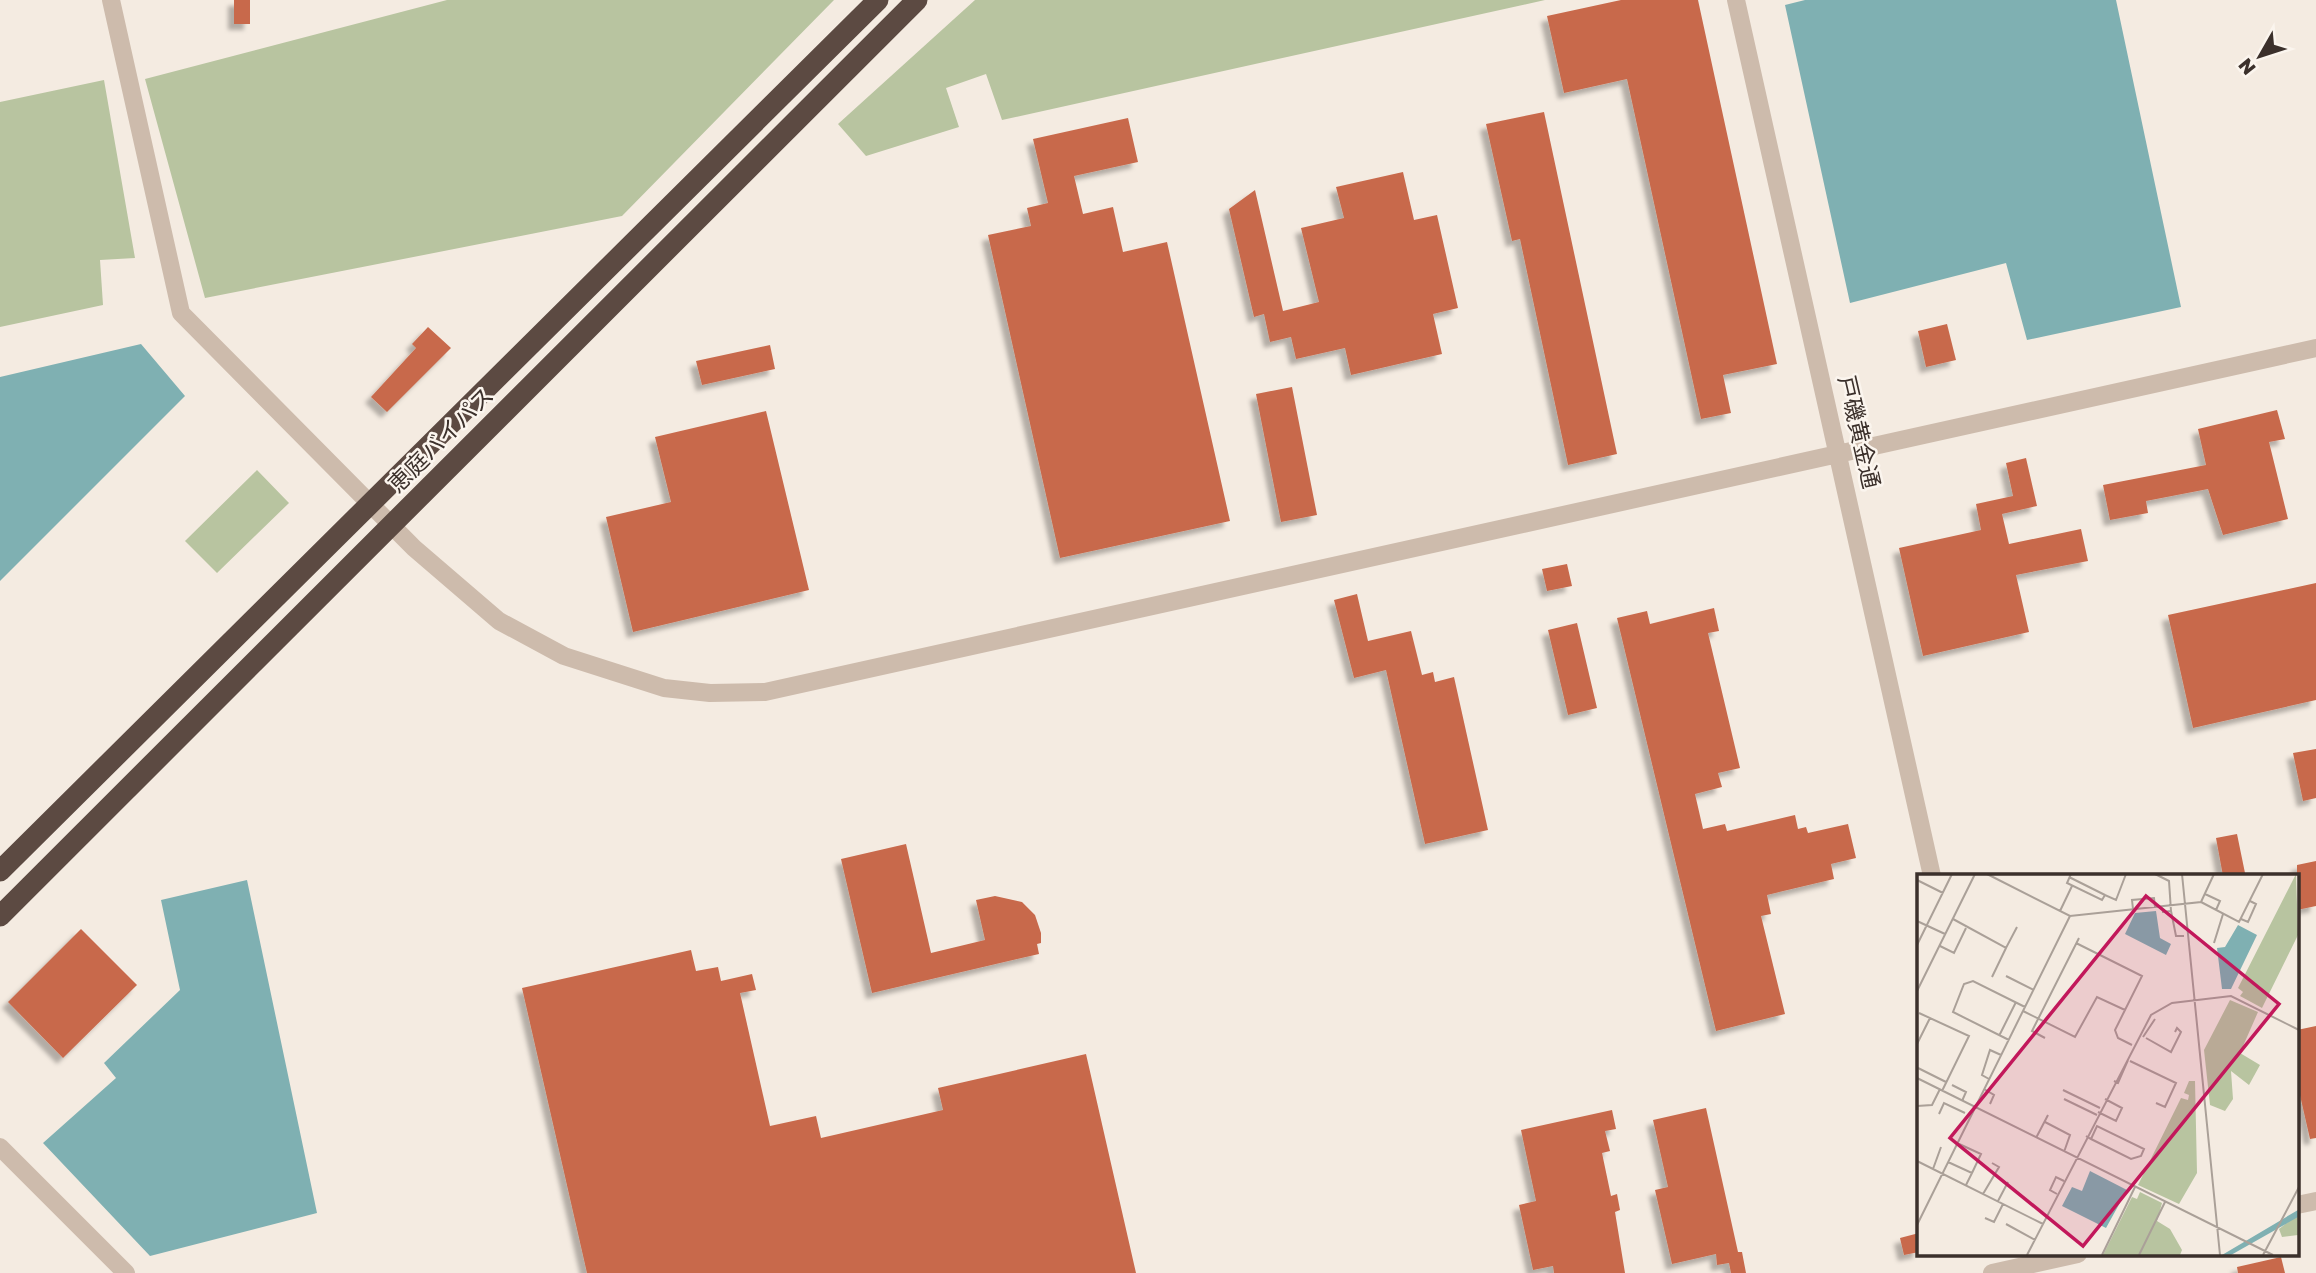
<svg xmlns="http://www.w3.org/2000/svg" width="2316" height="1273" font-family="'Golos Text','Noto Sans JP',sans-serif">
	<defs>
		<filter id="shadow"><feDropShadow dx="-6" dy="6" stdDeviation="2" flood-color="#0004"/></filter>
	</defs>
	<rect width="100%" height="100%" fill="#f4ebe1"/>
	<!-- green -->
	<path fill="#b8c4a0" d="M447,0H834L622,216L205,298L145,79Z
		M975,0H1545L1002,120L986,74L946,88L959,127L866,156L838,124Z
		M104,80L135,258L100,260L103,305L0,327V102Z
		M257,470L289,503L217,573L185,541Z"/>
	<!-- water -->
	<path fill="#7fb0b2" d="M1805,0H2116L2181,307L2027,340L2006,263L1850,303L1785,5Z
		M141,344L185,396L0,581V377Z
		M247,880L317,1213L150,1256L43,1143L116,1078L104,1063L180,990L161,900Z"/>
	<!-- building -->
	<path fill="#c8694b" filter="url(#shadow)" d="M234,0H250V24H234Z
		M1621,0H1698L1777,364L1723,375L1731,413L1701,419L1627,79L1564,93L1547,16Z
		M1544,112L1617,454L1568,465L1520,239L1512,241L1486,124Z
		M1128,118L1138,162L1074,176L1083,214L1113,207L1123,252L1167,242L1230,521L1060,558L988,235L1031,226L1027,208L1048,203L1033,139Z
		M1403,172L1414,220L1437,215L1458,308L1433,314L1442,354L1351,375L1345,348L1296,359L1291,337L1270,342L1264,314L1254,317L1229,209L1255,190L1283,311L1319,302L1301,228L1344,218L1336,187Z
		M1947,324L1956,360L1926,367L1918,331Z
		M428,327L451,348L387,412L371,397L416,348L412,344Z
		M770,345L775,369L702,385L696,361Z
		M1292,387L1317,515L1281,522L1256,394Z
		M2277,410L2285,439L2269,442L2288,519L2223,535L2208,489L2146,501L2148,513L2110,520L2103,485L2206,465L2198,429Z
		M766,411L809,590L633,632L606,517L671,502L655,437Z
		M2026,458L2037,506L2002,514L2009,544L2081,529L2088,561L2016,575L2029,632L1923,656L1899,548L1981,530L1976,504L2013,496L2006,463Z
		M1567,564L1572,586L1547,591L1542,569Z
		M2316,583V700L2193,728L2168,615Z
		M1357,594L1368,641L1411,631L1422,675L1433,672L1435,682L1454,677L1488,830L1425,844L1386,670L1354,678L1334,600Z
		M1714,608L1719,631L1708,633L1740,768L1718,773L1722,787L1695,794L1703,829L1725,824L1727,831L1795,815L1798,829L1806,827L1808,833L1848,824L1856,858L1831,864L1834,879L1767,895L1771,914L1761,916L1785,1014L1716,1031L1617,618L1647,611L1650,624Z
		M1577,623L1597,708L1568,715L1548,630Z
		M2316,749V798L2303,801L2293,753Z
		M2237,834L2245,873L2223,876L2216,838Z
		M906,844L931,953L985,940L976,900L995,896L1022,902L1035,915L1041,933V943L1037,944L1039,954L872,993L841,859Z
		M2316,861V906L2297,910V865Z
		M81,929L137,985L63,1058L8,1002Z
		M691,950L696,971L718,967L721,981L752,974L756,990L740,993L770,1126L816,1116L821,1138L943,1110L938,1088L1086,1054L1136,1273H587L522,988Z
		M2316,1026V1138L2310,1139L2297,1082V1030Z
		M1706,1108L1738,1252H1742L1746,1273H1731L1729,1263L1717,1265L1716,1254L1672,1264L1655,1190L1668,1187L1653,1120Z
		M1612,1110L1616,1129L1605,1131L1610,1151L1602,1153L1611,1196L1617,1194L1620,1210L1615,1212L1625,1273H1554L1553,1266L1533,1270L1519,1205L1536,1201L1521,1130Z
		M1919,1233V1252L1904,1255L1900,1238Z
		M2281,1257L2285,1273H2238L2237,1267Z"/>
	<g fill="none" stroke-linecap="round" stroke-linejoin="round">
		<!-- minor -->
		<path stroke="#cdbbac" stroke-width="18" d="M111,0L181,313L414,548L499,621L564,656L664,688L710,693L765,692L2316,348
			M1736,0L1932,876
			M0,1147L126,1273
			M2297,1205L2316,1201
			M1992,1273L2078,1254"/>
		<!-- highway -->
		<path stroke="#5c4a42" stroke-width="21" d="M0,871L878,0
			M0,916L917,0"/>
	</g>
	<g text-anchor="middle" stroke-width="5" stroke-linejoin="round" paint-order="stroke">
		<!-- street labels -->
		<g font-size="23" fill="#3b302b" stroke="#fbf5ee">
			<text transform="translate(1859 432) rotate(77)" y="8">戸磯黄金通</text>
			<text transform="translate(441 440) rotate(-45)" y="8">恵庭バイパス</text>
		</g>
	</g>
	<!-- overview -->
	<g transform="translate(1917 874)">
		<rect width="382" height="382" fill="#f4ebe1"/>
		<path d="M379,0L381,61L345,134L323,122L326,118L321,114ZM313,126L341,138L323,179L343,191L332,211L314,197L316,225L308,237L293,231L287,176ZM272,207H278L280,299L262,330L221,311L264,224L271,226L272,221L267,219ZM223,318L245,329L240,347L253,355L265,376L263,381H186L215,323L220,325ZM381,340V361L365,363L362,355Z" fill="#b8c4a0"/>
		<path d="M239,37L243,64L254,70L249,81L208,60L218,39ZM321,51L340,61L314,115H305L300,74L308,73ZM173,297L210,316L189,354L145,332L155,313L165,317ZM381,336V343L314,381H305Z" fill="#7fb0b2"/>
		<path fill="none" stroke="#aaa098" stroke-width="2" d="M70,0L153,42L284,28L297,0M154,0L150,9L185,26L188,21L199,26L209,0M238,0L252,7L254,37L245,38M265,0L303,381M152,3L188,21M0,6L26,19M288,20L303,27L299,36M284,28L322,48L346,0M216,35L215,26L237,24L238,33M143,37L155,12M254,37L259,62H267M36,45L89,74L100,53M324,45L331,48L339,30L333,27M0,47L28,60M159,69L225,102L198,156L201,164L215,171M297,69L306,40M0,71L35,0M23,72L37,79L49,54M89,102L117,116M75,103L89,74M0,117L58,0M106,137L158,163L180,123L208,136M2,139L52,162L25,217M82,162L99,128M226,163L238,145M128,164L115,157L162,64M229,164L254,178L264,158L260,154L258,158M92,166L36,138L47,110L56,107L108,133M0,170L13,144M213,187L259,209L248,233L239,229M1,194L29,208M0,204L356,381M72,205L65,201L73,176L84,181M197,207L201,209L211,186M35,211L49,218L45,227M67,215L77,221L73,230M146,216L183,234M147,225L180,241M0,232L15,231L23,215M181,238L199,247L205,234L188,225M22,240L27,229L48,239M128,248L153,261L147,278M169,262L174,265L214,285L224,282L227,275L180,252L174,265M119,264L131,241M40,269L64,280L55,299M0,287L126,350M31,288L55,299L49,311M16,295L24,273M66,320L82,293L75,289M140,320L133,316L139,303L147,307M81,327L91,308M68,344L77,348L86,330M89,350L118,366M0,351L153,42M110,381L234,141L255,129L314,122L382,156M185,381L218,313M222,381L248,328M346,381L382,313"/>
		<path fill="#c2185b" fill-opacity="0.15" stroke="#c2185b" stroke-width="3.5" d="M229,22L362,130L166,372L33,264Z"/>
		<rect width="382" height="382" fill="none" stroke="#3b302b" stroke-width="3.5"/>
	</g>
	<!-- north arrow -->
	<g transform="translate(2260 56) rotate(231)" stroke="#fbf5ee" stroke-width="5" paint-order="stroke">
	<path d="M0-5L12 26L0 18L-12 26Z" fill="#3b302b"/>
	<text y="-10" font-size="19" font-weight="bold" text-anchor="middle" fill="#3b302b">N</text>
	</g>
</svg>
